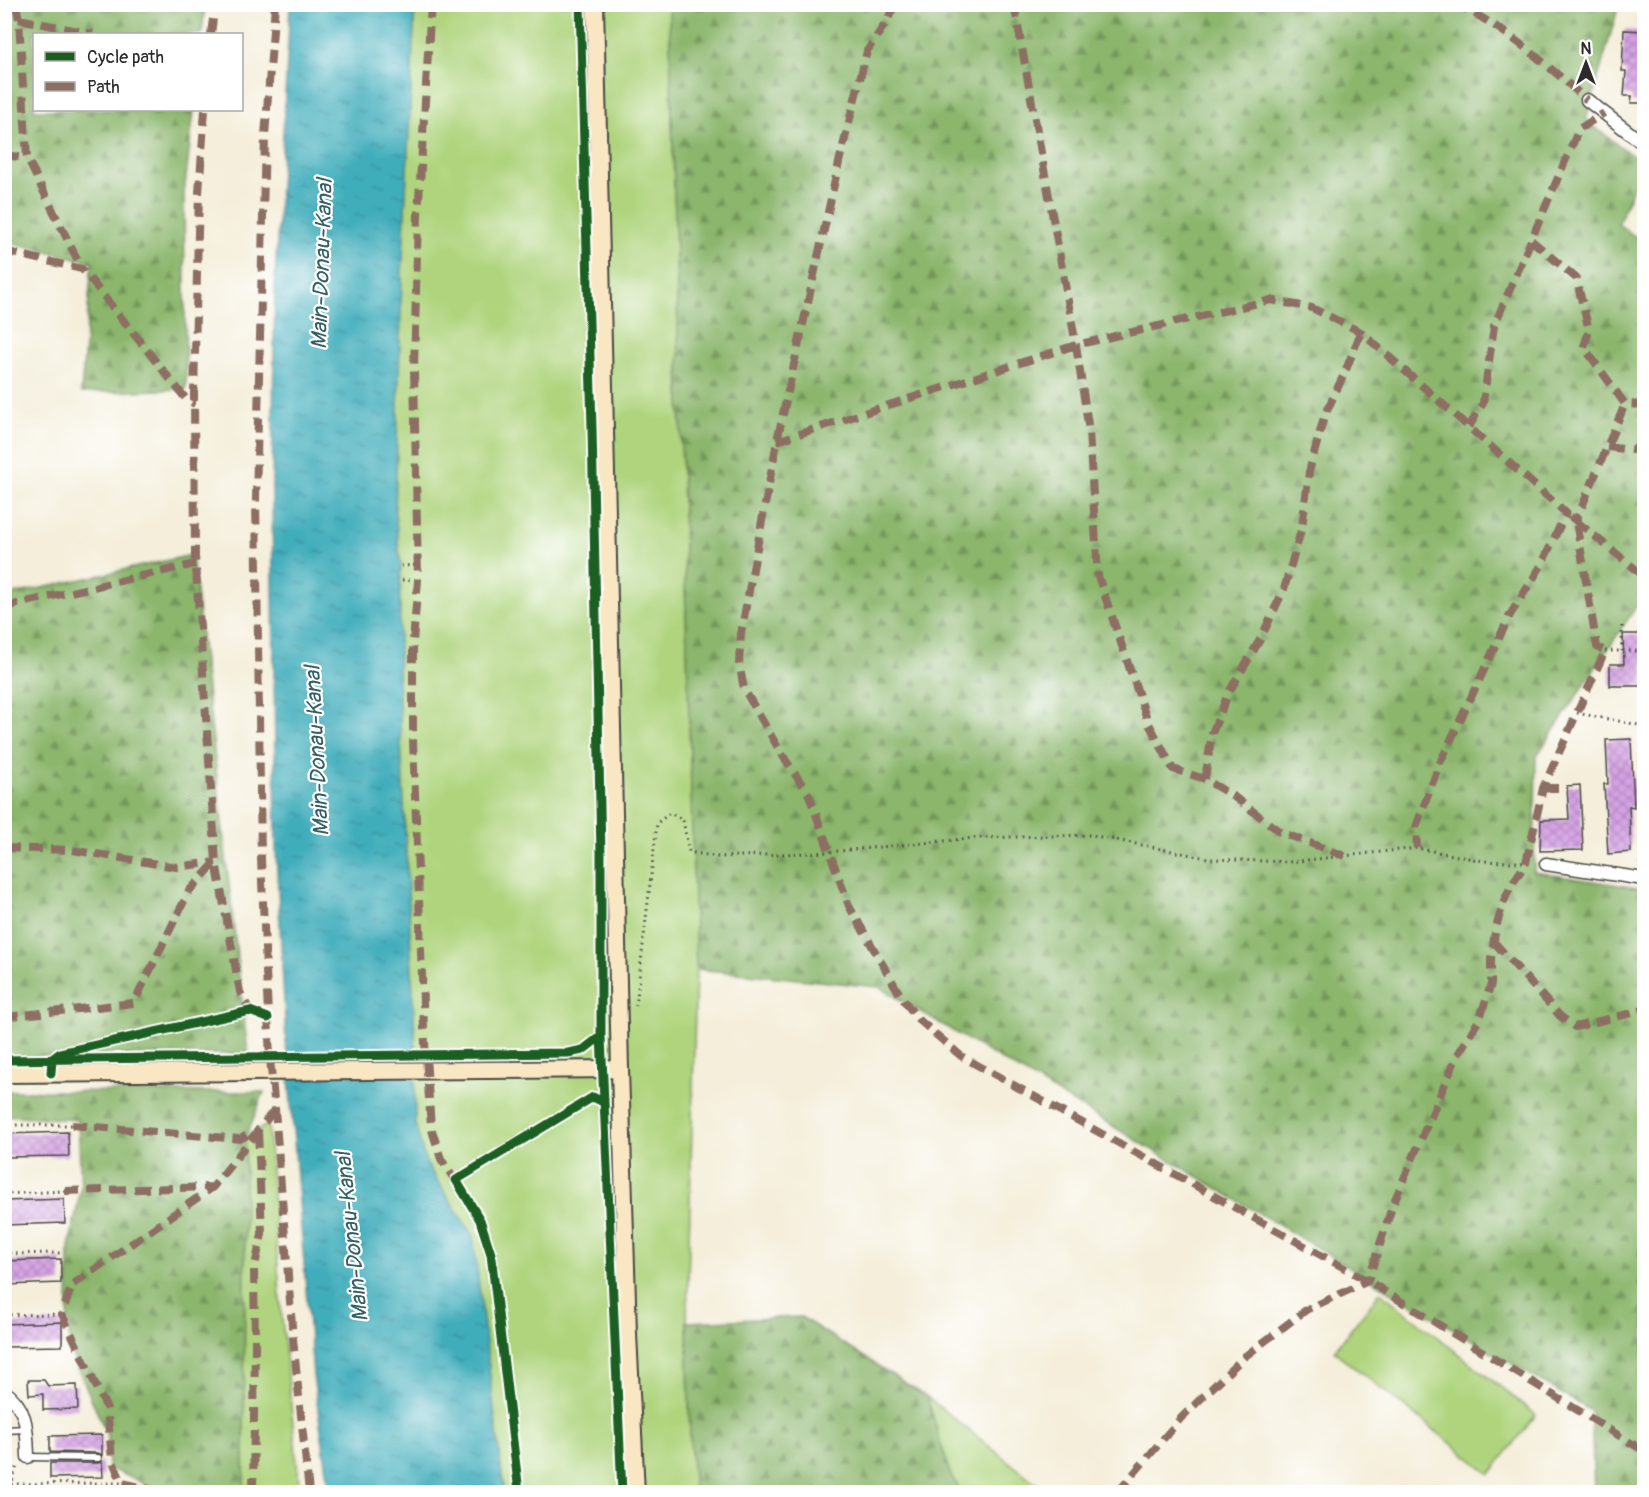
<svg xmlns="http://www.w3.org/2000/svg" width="1649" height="1497" font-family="Pangolin,sans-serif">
	<defs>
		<pattern id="forest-firs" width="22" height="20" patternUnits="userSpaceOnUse" patternTransform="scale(1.5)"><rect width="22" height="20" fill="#8bb66c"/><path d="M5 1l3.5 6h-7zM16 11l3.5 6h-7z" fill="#729459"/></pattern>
		<pattern id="water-ripples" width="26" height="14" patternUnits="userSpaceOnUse" patternTransform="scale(1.5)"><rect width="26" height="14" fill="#3fadbb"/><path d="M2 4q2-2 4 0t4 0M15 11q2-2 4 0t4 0" fill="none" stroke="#358d98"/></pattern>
		<pattern id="building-cross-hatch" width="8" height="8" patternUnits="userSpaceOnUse" patternTransform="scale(1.5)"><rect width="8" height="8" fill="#d6a3e5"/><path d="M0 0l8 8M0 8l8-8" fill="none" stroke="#ae85ba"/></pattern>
	</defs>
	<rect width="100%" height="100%" fill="#fff"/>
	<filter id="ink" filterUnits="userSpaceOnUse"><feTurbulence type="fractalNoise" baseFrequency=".0167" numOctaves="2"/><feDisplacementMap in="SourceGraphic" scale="12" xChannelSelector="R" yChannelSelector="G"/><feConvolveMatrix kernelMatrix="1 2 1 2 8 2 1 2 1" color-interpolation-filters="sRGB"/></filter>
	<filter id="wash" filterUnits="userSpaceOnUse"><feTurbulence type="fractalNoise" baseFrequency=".008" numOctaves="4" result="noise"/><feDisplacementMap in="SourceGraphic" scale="24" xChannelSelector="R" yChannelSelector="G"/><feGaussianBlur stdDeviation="1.35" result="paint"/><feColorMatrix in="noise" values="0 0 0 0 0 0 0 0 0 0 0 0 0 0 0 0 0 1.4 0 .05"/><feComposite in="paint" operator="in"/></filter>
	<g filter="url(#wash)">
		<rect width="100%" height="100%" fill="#f4eeda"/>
		<!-- green -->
		<path fill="#afd47d" stroke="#6d8054" stroke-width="1.5" d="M415,5H669L696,969L687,1322L690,1437L694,1492H504L473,1236L426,1163L415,1123V1037L398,678L401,566L395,513L402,275Z
			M268,1124L281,1310L300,1492H244L245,1139Z
			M1380,1292L1536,1415L1490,1474L1334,1351Z
			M927,1397L1047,1492H961L950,1474Z"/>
		<!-- forest -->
		<path fill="url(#forest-firs)" stroke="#5b704c" stroke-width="1.5" d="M5,4L205,5L202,34H34V110H194L184,194L186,389L81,393L92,262L5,241Z
			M669,5H1619L1586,120L1643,164L1618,224L1644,243V595L1536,757L1534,872L1644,889V1492H1594L1591,1411L879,987L696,969Z
			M192,555L248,1054L5,1056V596Z
			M5,1091L264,1092L245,1139L244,1492H156L135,1479L108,1468L107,1435L70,1350L68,1311L69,1247L81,1187L78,1120L5,1115Z
			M801,1317L927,1397L950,1474L961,1492H694L690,1437L687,1322Z"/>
		<!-- water -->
		<path fill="url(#water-ripples)" stroke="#356c73" stroke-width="1.5" d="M290,5H415L402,275L395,513L401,566L398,678L415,1037V1123L426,1163L473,1236L504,1492H330L313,1375L286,1041L276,850L272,491L275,278Z"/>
		<g id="blocks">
			<!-- building -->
			<path fill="url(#building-cross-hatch)" d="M1624,30L1644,31V103H1631L1632,96H1624L1626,71H1622Z
				M1623,634H1644V686H1610V664H1624Z
				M1631,739L1634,807L1629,806L1631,852L1608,854L1604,784H1608L1606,740Z
				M1580,785L1583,850L1540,851L1541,820L1569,819L1567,786Z
				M68,1132L69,1156L4,1157V1134Z
				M64,1199L65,1223L4,1225V1201Z
				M61,1259V1283L4,1285V1261Z
				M62,1322V1346L4,1347V1324Z
				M28,1380H44L48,1386L77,1385L78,1409L43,1410V1394L29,1395Z
				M102,1435V1455L98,1453L50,1452V1436Z
				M102,1461L103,1477L50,1478V1463H98Z"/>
		</g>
	</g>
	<g filter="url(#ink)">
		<use href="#blocks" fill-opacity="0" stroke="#494845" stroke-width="1.5"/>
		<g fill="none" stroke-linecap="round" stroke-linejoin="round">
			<defs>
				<path id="lane" d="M4,1430L27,1429
					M28,1457L98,1458"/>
				<path id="street" d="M1587,100L1644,144
					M1546,864L1644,879
					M4,1391C28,1408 27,1430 28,1457"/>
				<path id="secondary" d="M595,4L620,1069L628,1334L636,1492
					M4,1074L620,1069"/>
			</defs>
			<!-- lane casing -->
			<use href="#lane" stroke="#494845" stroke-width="9"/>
			<!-- street casing -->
			<use href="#street" stroke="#494845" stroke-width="15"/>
			<!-- secondary casing -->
			<use href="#secondary" stroke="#494845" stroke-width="20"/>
			<!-- path -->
			<path stroke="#494845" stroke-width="3" stroke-dasharray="1.5 4.5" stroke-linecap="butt" d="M401,566L418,565
				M402,580H418
				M1622,626V651
				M1605,651H1644
				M1577,713L1644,726
				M1640,864V756
				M636,1006L657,823L670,813L683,820L689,852L718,857L829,852L974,838L1091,835L1212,859L1289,862L1417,848L1483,861L1533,863
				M246,1055L269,1052
				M4,1125H72
				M4,1194L65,1191
				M4,1254L60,1253
				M4,1315L62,1314
				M11,1484L122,1483
				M9,1492L17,1465"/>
			<!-- lane -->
			<use href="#lane" stroke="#fff" stroke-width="6"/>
			<!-- street -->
			<use href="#street" stroke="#fff" stroke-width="12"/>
			<!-- secondary -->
			<use href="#secondary" stroke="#f9e7c3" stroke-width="16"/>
			<!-- quiet -->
			<path stroke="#8d6e63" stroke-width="8" stroke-dasharray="15 8" stroke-linecap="butt" d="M16,4L19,19L27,158L82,269
				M275,4L265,136L256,499L261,859L270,1059L275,1109L293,1339L309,1492
				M431,4L418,215L414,369L418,580L413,642V741L424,1029L431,1127L441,1159L458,1185
				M895,4L887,21L867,51L840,158L777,441L741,633L739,663L744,689L783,756L809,795L849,906L902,998L918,1019L961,1056L1368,1281L1644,1451
				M1014,4L1076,345L1089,431L1098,576L1148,722L1173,769L1205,779L1237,799L1280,832L1345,856
				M1454,4C1500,22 1550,68 1587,100
				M4,12L14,4
				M19,19L93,34
				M211,34L215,4
				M205,110L199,193L194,393L195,556L216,862L240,992L250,1011
				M4,155L27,158
				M1531,240L1576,278L1589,330L1584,347L1625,404L1644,405
				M4,251L82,269L186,399L195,404
				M1469,427L1483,403L1494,326L1579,129L1604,113
				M777,441L1076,345L1271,300L1312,308L1361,332L1566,513L1541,566L1510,615L1439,765L1416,827L1417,848
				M1607,447L1632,450L1644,444
				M1570,516L1576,521L1625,404
				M1576,521L1644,576
				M4,607L195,564
				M1205,779L1212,733L1229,692L1261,638L1284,589L1302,527L1309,472L1324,417L1345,372L1361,332
				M1543,788H1560
				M4,848L72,850L176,867L216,862
				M1494,942L1560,1016L1575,1027L1644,1010
				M4,1017L134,1003L189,891L216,862
				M72,1125L240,1139L253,1132
				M65,1191L213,1187
				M160,1492L159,1491L122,1483L112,1459L107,1409L62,1314L72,1285L213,1187L275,1109
				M253,1492L255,1347L254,1270L262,1234L258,1129
				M1118,1492L1181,1418L1244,1357L1306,1310L1368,1281L1393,1204L1457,1056L1480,1018L1491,984V958L1496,927L1504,901L1512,884L1526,863L1543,788L1605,651L1597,647L1576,521"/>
			<defs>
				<path id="cycleway" d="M580,4L592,428L601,854V1036L622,1492
					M4,1060L568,1053L583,1050L601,1036
					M51,1073L52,1059L60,1053L250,1011L268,1018
					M519,1492L491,1254L480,1220L456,1180L593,1097L603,1102"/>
			</defs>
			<!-- cycleway casing -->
			<use href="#cycleway" stroke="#fff" stroke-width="13"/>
			<!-- cycleway -->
			<use href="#cycleway" stroke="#1b5e20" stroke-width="9"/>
		</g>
	</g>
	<g text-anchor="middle" stroke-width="4.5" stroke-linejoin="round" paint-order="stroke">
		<!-- water labels -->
		<g font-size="22" font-style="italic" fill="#335f65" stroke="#fff">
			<text transform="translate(321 264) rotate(-88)" y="8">Main-Donau-Kanal</text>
			<text transform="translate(316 751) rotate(-93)" y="8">Main-Donau-Kanal</text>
			<text transform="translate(351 1237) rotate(-96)" y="8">Main-Donau-Kanal</text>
		</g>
	</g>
	<!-- margin -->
	<rect width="1649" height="1497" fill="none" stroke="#fff" stroke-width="24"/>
	<!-- legend -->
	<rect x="33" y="33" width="210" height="78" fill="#ffffff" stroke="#aaaaaa" stroke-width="1.5"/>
	<rect x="45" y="52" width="30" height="9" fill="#1b5e20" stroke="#aaaaaa" stroke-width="1.5"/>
	<text x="87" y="63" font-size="18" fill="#2b2b2b">Cycle path</text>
	<rect x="45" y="82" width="30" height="9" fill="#8d6e63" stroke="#aaaaaa" stroke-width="1.5"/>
	<text x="87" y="93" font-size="18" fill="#2b2b2b">Path</text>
	<!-- north arrow -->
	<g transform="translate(1586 63)" stroke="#ffffff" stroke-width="4.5" paint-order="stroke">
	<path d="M0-4.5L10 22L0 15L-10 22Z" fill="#2b2b2b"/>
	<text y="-9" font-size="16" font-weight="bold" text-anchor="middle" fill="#2b2b2b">N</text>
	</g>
</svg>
